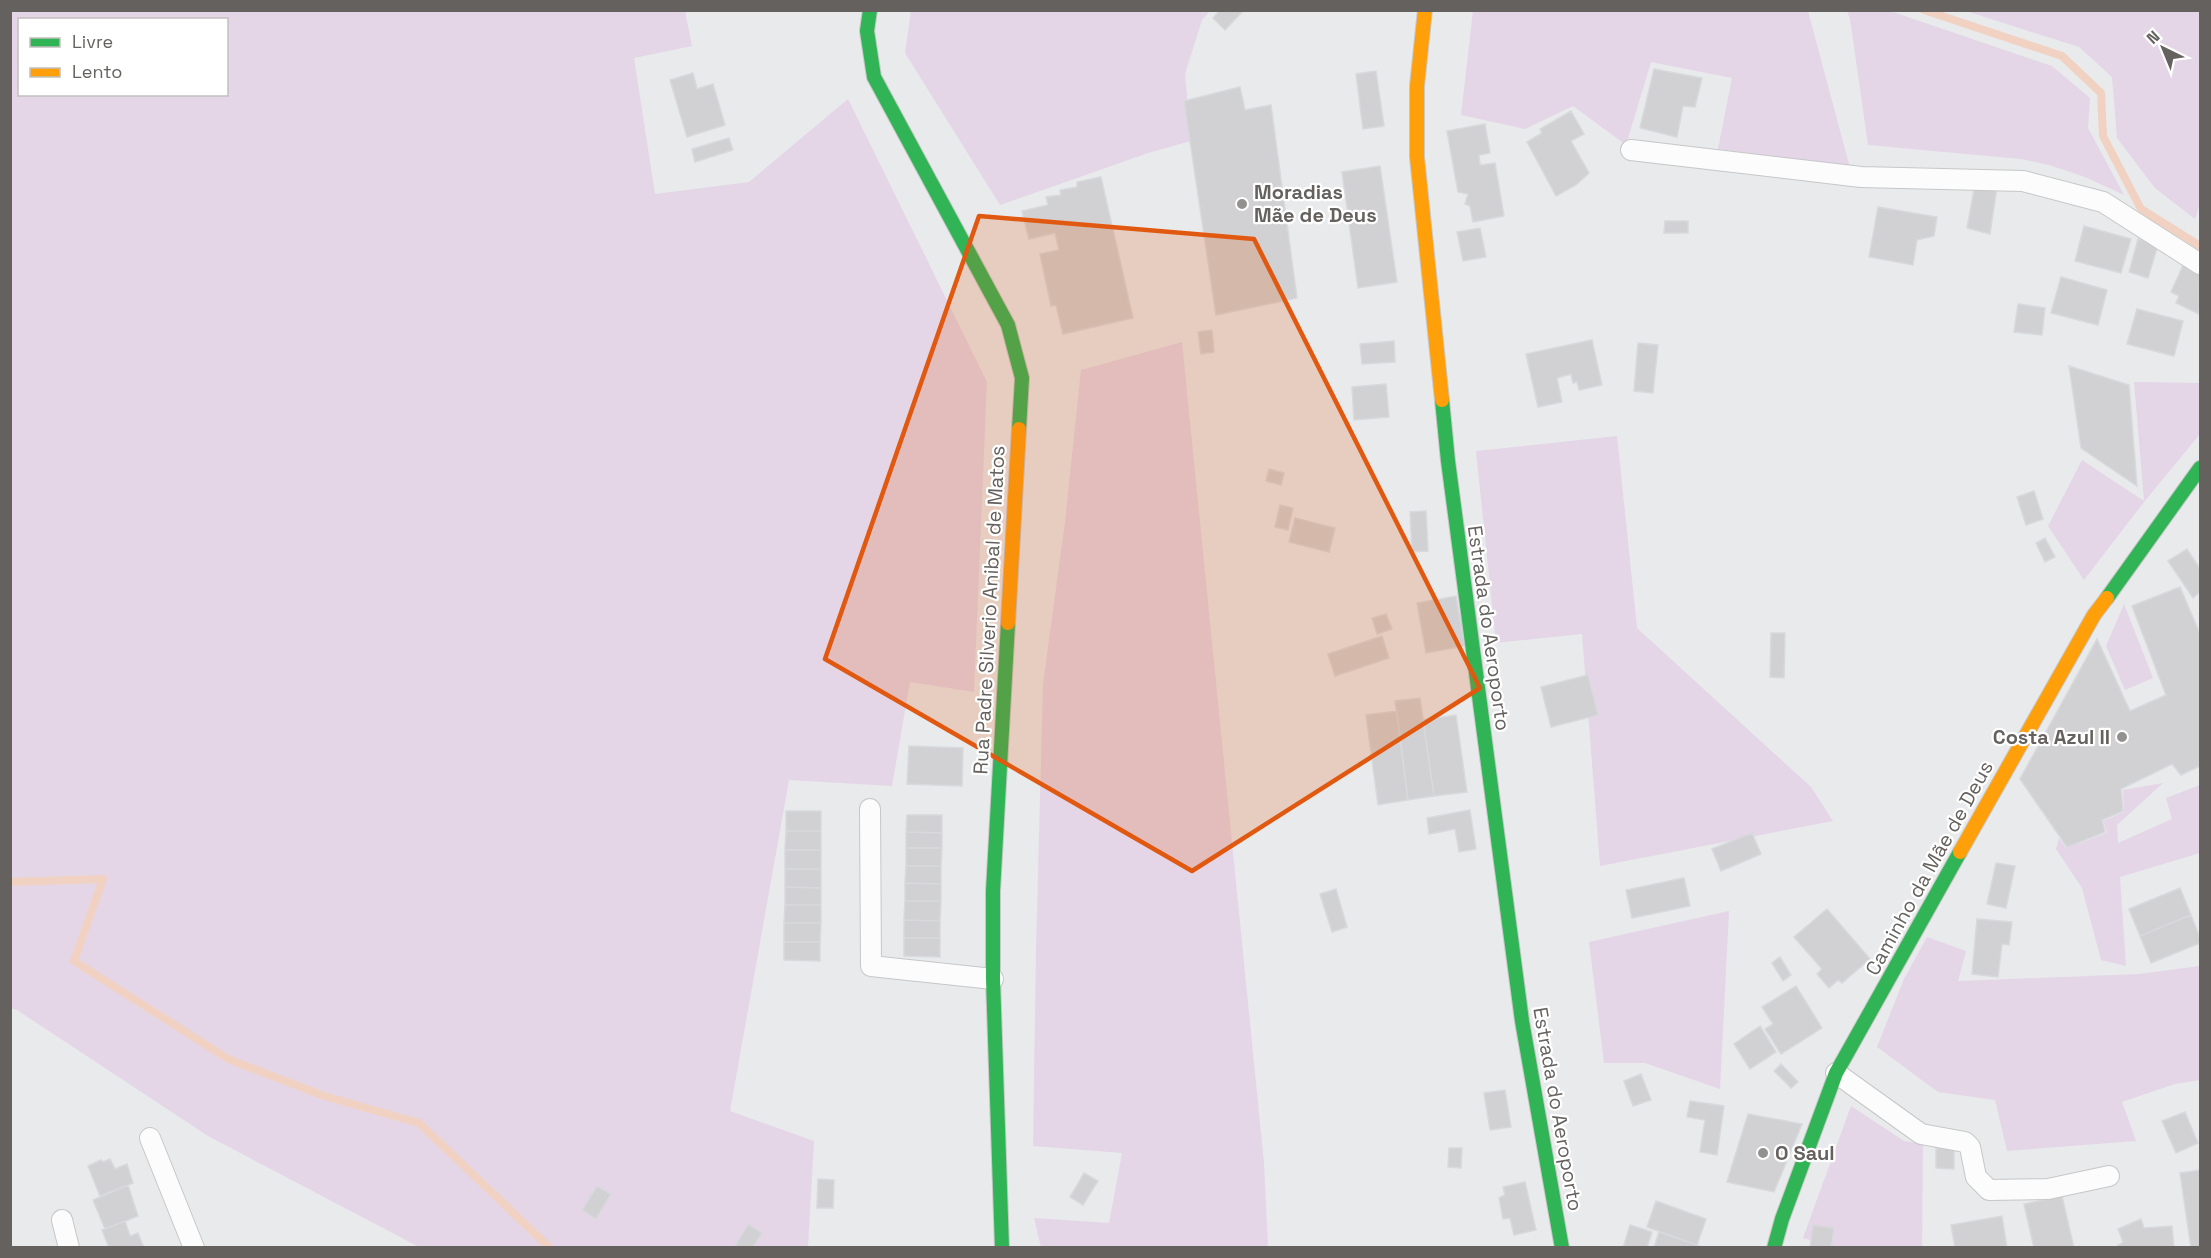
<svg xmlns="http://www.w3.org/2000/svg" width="2211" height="1258" font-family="'Space Grotesk',sans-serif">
	<rect width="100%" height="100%" fill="#e8eaec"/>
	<!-- green -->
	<path fill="#e4d6e7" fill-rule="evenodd" d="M10,11H685L692,46L634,58L655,194L749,182L848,99L987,382L974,692L910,682L892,786L789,780L730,1111L814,1141L808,1247H419L208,1136L17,1010L11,1008ZM20,20H226V94H20Z
		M911,11H1210L1202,20L1185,74L1191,141L1148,153L1000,205L905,53Z
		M1473,11H1808L1850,168L1718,149L1732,78L1651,62L1626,145L1573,106L1525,129L1461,115Z
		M1847,11H1890L2052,66L2090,98L2088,128L2124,195L2085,177L2049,165L2021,159L1868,145L1850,19Z
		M1966,11H2200V204L2195,219L2155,188L2117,138L2112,77L2079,47Z
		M1182,342L1264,1163L1268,1247H1041L1034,1218L1109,1223L1122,1153L1033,1146L1036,951L1043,684L1065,522L1081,370Z
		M2134,382L2200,383V434L2144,502L2084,580L2048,526L2082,460L2144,501Z
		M1617,436L1637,628L1811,787L1833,821L1600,866L1582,634L1496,643L1476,451Z
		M2124,604L2153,678L2125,690L2106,646Z
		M2163,783L2117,825L2118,843L2172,819L2166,798L2200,785V853L2120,877L2126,966L2101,960L2082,888L2056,849L2059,838L2066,848L2107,833L2103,821L2124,812L2123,790Z
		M1729,911L1720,1089L1645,1063H1604L1589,942Z
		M1927,937L1966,951L1958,981L2139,974L2200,966V1080L2175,1084L2122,1102L2136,1141L2007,1151L1995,1100L1938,1092L1877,1047L1904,979Z
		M1851,1106L1904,1141L1923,1144L1922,1247H1834L1803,1238Z"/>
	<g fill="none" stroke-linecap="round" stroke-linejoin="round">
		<!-- stream -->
		<path stroke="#f1d2c2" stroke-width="8" d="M1924,10L2062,56L2101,93L2103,136L2141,209L2200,246
			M10,882L103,879L74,961L228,1059L324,1096L419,1123L550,1248"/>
	</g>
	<!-- building -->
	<path fill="#d1d1d3" stroke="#d7d9dc" stroke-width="1.5" d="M1220,10H1240L1242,12L1225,30L1213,18Z
		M1654,69L1702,78L1695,107L1683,106L1677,137L1640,128Z
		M1376,71L1384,126L1363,129L1356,74Z
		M693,73L697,89L713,84L725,125L687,137L670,80Z
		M1240,87L1245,110L1271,105L1297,298L1216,315L1184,101Z
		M1571,111L1584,134L1571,141L1589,173L1576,185L1556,196L1527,142L1542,133L1540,129Z
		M1485,124L1490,153L1479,155L1480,165L1495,163L1504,216L1473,222L1470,206L1465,204L1468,194L1458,192L1447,131Z
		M729,138L733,150L695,162L692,149Z
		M1380,166L1397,282L1358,288L1342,172Z
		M1101,177L1133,318L1063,334L1056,305L1051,306L1040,254L1059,250L1055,233L1029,239L1022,211L1048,205L1046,197L1061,195L1060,190L1077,187V182Z
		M1975,184L1997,187L1990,234L1967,228Z
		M1878,207L1937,217L1934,236L1917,240L1913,265L1869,257Z
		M1665,221H1688V233H1664Z
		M2084,226L2131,239L2121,273L2075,261Z
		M1480,228L1486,257L1463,261L1457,232Z
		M2138,239L2158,245L2148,278L2129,272Z
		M2186,259L2200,266L2199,314L2176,303L2179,296L2171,292Z
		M2061,277L2107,290L2098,325L2051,313Z
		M2018,304L2045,308L2042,335L2014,332Z
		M2137,309L2183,321L2174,356L2127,344Z
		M1212,330L1214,352L1201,354L1198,332Z
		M1592,340L1602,385L1579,390L1577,382L1573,383L1571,374L1557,378L1562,402L1538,407L1526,354Z
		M1394,341L1395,362L1362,364L1360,344Z
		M1638,343L1658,345L1653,393L1634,391Z
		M2069,366L2129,385L2137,486L2081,448Z
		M1386,384L1389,417L1354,420L1352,387Z
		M1269,469L1284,473L1281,485L1266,481Z
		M2034,491L2043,519L2026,525L2017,497Z
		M1280,505L1293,508L1288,530L1275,527Z
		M1426,511L1428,551L1412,552L1410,512Z
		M1295,518L1335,528L1329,552L1289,542Z
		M2045,538L2055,557L2045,562L2036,543Z
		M2187,549L2200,569V592L2193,598L2168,561Z
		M2180,587L2200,634V766L2181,775L2172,764L2121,789L2123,811L2102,820L2105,832L2067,847L2020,779L2097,639L2130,711L2166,695L2132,606Z
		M1456,596L1465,646L1426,653L1417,603Z
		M1386,614L1392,629L1377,634L1372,618Z
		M1771,633H1785L1784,678L1770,677Z
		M1382,636L1389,658L1335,676L1328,654Z
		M1588,675L1598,715L1551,727L1541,687Z
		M1420,698L1434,796L1408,800L1395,701Z
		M1397,711L1408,800L1378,805L1366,715Z
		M1456,715L1467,792L1434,796L1423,720Z
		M909,746L963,748L962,786L907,784Z
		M1470,810L1476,849L1459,852L1455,829L1429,834L1427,818Z
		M786,811H821V831H786Z
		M907,815H942V833L906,832Z
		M786,831H821V850H785Z
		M906,832L942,833V848H906Z
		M1752,833L1761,854L1721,871L1712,849Z
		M906,848H942L941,866H906Z
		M785,850H821V869H785Z
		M1996,863L2015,866L2006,908L1987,904Z
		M906,866H941V884L905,883Z
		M785,869H821V888L785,887Z
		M1684,878L1690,906L1632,918L1626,890Z
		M905,883L941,884V901H905Z
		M785,887L821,888V905H785Z
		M2180,888L2191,915L2140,936L2129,909Z
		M1336,889L1347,927L1332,932L1320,894Z
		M905,901H941L940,921L904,920Z
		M785,905H821V923H784Z
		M1827,909L1870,959L1842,983L1838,980L1829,988L1817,974L1822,969L1794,937Z
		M2191,915L2200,938V943L2151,963L2140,936Z
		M1977,919L2012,922L2009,945L2002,944L1998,977L1972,974Z
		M904,920L940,921V938H904Z
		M784,923H821L820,942H784Z
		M904,938H940V957L904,956Z
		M784,942H820V961L784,960Z
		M1780,957L1791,975L1783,981L1772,963Z
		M1796,986L1822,1028L1781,1054L1765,1029L1773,1024L1762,1007Z
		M1760,1026L1776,1052L1750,1069L1734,1044Z
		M1781,1064L1798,1082L1791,1088L1774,1071Z
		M1641,1074L1651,1100L1633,1106L1624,1081Z
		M1505,1090L1511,1127L1490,1130L1484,1093Z
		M1690,1101L1724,1106L1717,1155L1700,1152L1705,1120L1687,1117Z
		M2185,1112L2198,1143L2176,1153L2162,1121Z
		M1748,1114L1802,1124L1774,1192L1727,1182Z
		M1449,1148H1462L1461,1168L1448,1167Z
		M1936,1148H1954V1169L1936,1168Z
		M110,1159L115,1169L127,1164L133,1183L100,1196L88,1166L101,1160L103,1162Z
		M2200,1170V1248H2191L2180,1173Z
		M1084,1173L1098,1181L1083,1205L1070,1197Z
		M818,1179L834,1180L833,1208H817Z
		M1525,1182L1536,1230L1514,1235L1510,1218L1503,1219L1499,1198L1505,1195L1503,1187Z
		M128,1185L138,1216L105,1229L93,1200Z
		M597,1186L611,1194L596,1219L582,1210Z
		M2062,1196L2074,1248H2034L2024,1204Z
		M1656,1201L1706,1219L1697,1245L1647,1227Z
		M2002,1216L2007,1248H1955L1951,1225Z
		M2141,1219L2144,1228L2172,1226L2174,1248H2114L2123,1242L2118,1229Z
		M125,1221L130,1236L138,1233L144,1248H109L102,1230Z
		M748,1224L762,1233L753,1248H734Z
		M1630,1225L1652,1232L1647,1248H1623Z
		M1813,1225L1834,1228L1831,1248H1810Z
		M1659,1232L1697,1245L1703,1248H1654Z"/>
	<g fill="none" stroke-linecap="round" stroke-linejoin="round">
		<defs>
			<path id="street" d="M1631,150L1861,177L2023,181L2103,202L2200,264
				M870,809L871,966L993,979
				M1836,1073L1921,1134L1965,1142L1970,1147L1976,1177L1989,1190L2048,1189L2109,1176
				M150,1138L194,1248
				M62,1220L69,1248"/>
			<path id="fast" d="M870,10L867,31L874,77L1008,325L1022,378L1019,429
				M1442,400L1448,461L1522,1021L1562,1248
				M2107,598L2200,468
				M1002,1248L993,979V891L1008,623
				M1774,1248L1782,1219L1836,1073L1960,852"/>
			<path id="slow" d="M1425,10L1417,86V157L1442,400
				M1008,623L1019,429
				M1960,852L2094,615L2107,598"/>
		</defs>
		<!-- street casing -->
		<use href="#street" stroke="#c6c7c8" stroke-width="22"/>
		<!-- fast casing -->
		<use href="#fast" stroke="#c7c7c7" stroke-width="16"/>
		<!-- slow casing -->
		<use href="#slow" stroke="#c7c7c7" stroke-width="16"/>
		<!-- street -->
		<use href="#street" stroke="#fcfcfc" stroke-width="20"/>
		<!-- fast -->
		<use href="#fast" stroke="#30b455" stroke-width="14"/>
		<!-- slow -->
		<use href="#slow" stroke="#ff9f0a" stroke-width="14"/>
	</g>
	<!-- marked area -->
	<path fill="#e15910" fill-opacity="0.2" stroke="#e15910" stroke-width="4.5" stroke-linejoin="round" d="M979,216L1254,239L1480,688L1192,871L825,659Z"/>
	<!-- markers -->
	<g fill="#939190" stroke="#fff" stroke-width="2">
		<circle cx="1242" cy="204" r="6"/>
		<circle cx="2122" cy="737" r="6"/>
		<circle cx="1763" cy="1153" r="6"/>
	</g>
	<g text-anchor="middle" stroke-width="4.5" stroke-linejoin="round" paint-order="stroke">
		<!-- poi labels -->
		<g font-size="20" font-weight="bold" fill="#65615e" stroke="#fff" text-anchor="start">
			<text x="1254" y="199">Moradias<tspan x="1254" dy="23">Mãe de Deus</tspan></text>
			<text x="2110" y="744" text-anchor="end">Costa Azul II</text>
			<text x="1775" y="1160">O Saul</text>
		</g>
		<!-- street labels -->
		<g font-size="20" fill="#65615e" stroke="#fff">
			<text transform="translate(989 610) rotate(-87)" y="7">Rua Padre Silverio Anibal de Matos</text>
			<text transform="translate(1489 628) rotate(82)" y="7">Estrada do Aeroporto</text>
			<text transform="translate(1929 868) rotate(-61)" y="7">Caminho da Mãe de Deus</text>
			<text transform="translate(1558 1109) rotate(80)" y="7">Estrada do Aeroporto</text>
		</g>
	</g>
	<!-- border -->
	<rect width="2211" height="1258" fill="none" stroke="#65615e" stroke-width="24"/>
	<!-- legend -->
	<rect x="18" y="18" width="210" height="78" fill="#ffffff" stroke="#c1c0bf" stroke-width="1.5"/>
	<rect x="30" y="38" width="30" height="9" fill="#30b455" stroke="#c1c0bf" stroke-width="1.5"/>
	<text x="72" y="48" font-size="18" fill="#65615e">Livre</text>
	<rect x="30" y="68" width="30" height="9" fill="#ff9f0a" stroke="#c1c0bf" stroke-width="1.5"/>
	<text x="72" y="78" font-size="18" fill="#65615e">Lento</text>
	<!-- north arrow -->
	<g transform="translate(2163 48) rotate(317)" stroke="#ffffff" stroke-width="4.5" paint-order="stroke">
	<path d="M0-4.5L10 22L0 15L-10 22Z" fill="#65615e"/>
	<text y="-9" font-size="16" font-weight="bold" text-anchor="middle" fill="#65615e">N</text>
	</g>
</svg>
